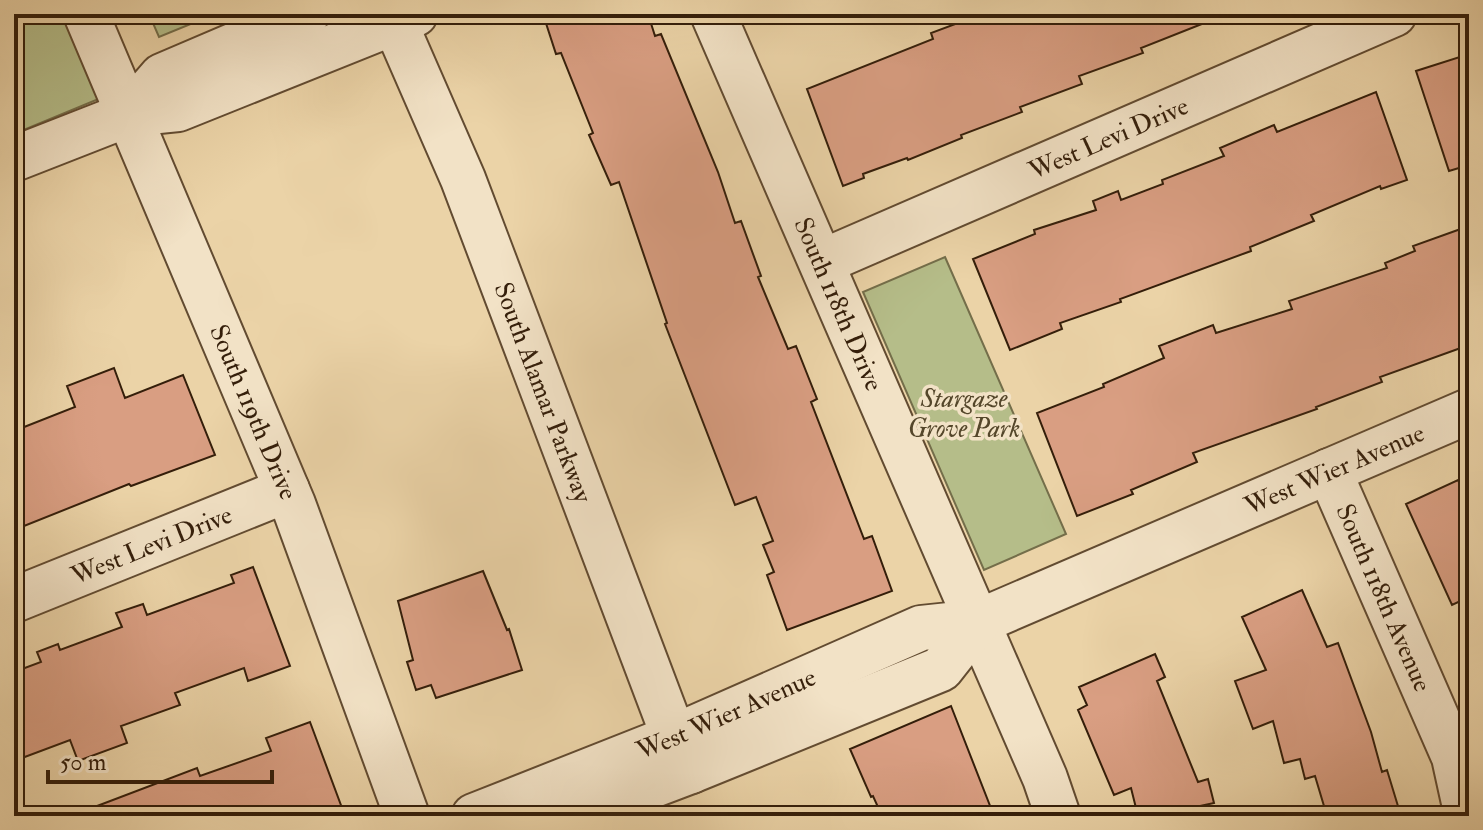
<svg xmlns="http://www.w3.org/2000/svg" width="1483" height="830" font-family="'IM FELL Double Pica',serif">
	<rect width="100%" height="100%" fill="#ebd3a7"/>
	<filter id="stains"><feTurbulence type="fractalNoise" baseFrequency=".0025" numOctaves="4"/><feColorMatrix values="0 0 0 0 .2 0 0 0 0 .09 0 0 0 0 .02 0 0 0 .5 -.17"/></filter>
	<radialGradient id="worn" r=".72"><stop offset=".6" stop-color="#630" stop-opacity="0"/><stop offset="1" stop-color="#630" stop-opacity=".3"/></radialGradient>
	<!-- green -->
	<path fill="#b5bd89" stroke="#746e4a" stroke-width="2" d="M14,14H65L101,98L14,134Z
		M149,14H215L159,37Z
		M945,257L1066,534L984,570L863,292Z"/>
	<!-- building -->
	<path fill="#d99e82" stroke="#341e0a" stroke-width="2" d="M543,14H648L655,36L661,34L718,172L735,223L741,221L761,276L758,277L788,349L796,346L817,399L811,402L864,539L872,536L892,591L787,630L767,575L774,572L763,545L773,541L756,497L735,505L665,324L667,323L619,182L611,185L589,135L593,133L561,53L556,54Z
		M982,14H1222V16L1141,48L1143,53L1079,76L1082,84L1020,107L1022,112L961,135L962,138L908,160L907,158L863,174L864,178L843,186L807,89L933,39L931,33Z
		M1469,54V165L1449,171L1416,71Z
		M1376,92L1407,180L1381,189L1380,186L1311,215L1314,221L1250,247L1251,251L1120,299L1121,302L1060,323L1062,329L1010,350L973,259L1035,234L1034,230L1096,210L1093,201L1118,191L1121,200L1163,184L1162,180L1224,156L1220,148L1274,125L1277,132Z
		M1469,226V345L1380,377L1382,382L1316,407L1317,409L1193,453L1197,462L1131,490L1133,494L1077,516L1037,413L1104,387L1103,384L1164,358L1159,346L1213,325L1216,333L1292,309L1289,301L1387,268L1385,263L1415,251L1413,246Z
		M114,368L125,398L183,375L215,455L131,486L129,484L14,530V431L75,407L67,386Z
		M1458,480L1469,504V597L1452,605L1406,504Z
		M253,567L290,666L248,681L244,668L175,693L180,705L121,726L127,743L78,761L70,740L14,761V672L41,662L37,652L58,644L60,650L122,627L116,613L143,604L147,615L234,583L231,575Z
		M483,571L507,630L509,629L522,670L436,698L431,685L416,690L407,662L413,660L398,601Z
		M1302,590L1327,647L1338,643L1371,732L1382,772L1387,770L1401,816H1327L1315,776L1305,779L1300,759L1284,763L1273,721L1253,729L1235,681L1266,670L1242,617Z
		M1155,654L1165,677L1157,681L1198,782L1208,779L1214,803L1200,806L1203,816H1138L1131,788L1114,795L1078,710L1087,705L1079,687Z
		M951,706L994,816H882L873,796L871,797L850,749Z
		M310,722L345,816H76V814L197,768L200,776L271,751L266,738Z"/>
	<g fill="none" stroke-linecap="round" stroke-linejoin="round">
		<defs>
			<g id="minor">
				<path id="s1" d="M86,14L293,504L407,816"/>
				<path id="s2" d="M391,14L463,179L674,737L691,771"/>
				<path id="s3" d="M713,14L1045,778L1058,816"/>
				<path d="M129,114L162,76L307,14"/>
				<path d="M14,159L129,114L178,109L415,14"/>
				<path id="s4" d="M822,262L1394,14"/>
				<path id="s5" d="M1329,471L1454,757L1467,816"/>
				<path id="s6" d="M14,600L287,490"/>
				<path id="s7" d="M474,816L674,737L921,628L978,622L1469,411"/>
				<path d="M572,816L691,771L941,669L978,622"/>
			</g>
		</defs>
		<!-- minor casing -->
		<use href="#minor" stroke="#624b31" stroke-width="48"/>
		<!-- minor -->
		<use href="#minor" stroke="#f2e2c6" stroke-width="44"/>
	</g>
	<g text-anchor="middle" stroke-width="7" stroke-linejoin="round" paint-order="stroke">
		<!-- street labels -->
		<g font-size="26" fill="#341e0a" stroke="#f2e2c6">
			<text dy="9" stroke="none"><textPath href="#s4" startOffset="312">West Levi Drive</textPath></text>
			<text dy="9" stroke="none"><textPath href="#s3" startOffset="316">South 118th Drive</textPath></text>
			<text dy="9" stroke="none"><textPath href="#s2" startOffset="408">South Alamar Parkway</textPath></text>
			<text dy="9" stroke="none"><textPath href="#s1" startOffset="432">South 119th Drive</textPath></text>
			<text dy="9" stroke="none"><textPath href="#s7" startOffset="930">West Wier Avenue</textPath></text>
			<text dy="9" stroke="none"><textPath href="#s6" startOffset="148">West Levi Drive</textPath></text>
			<text dy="9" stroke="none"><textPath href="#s5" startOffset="138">South 118th Avenue</textPath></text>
			<text dy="9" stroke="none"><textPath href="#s7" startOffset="272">West Wier Avenue</textPath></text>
		</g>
		<!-- park labels -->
		<g font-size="26" font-style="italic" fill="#54462a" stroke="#f2e2c6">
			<text x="964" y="407">Stargaze<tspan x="964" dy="30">Grove Park</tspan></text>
		</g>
	</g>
	<!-- margin -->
	<rect width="1483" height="830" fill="none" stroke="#ebd3a7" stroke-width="48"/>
	<rect x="16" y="16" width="1451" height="798" fill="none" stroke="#341e0a" stroke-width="4"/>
	<rect x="24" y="24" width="1435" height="782" fill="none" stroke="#341e0a" stroke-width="2"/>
	<!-- scale -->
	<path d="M48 770v12h224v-12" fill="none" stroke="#341e0a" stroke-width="4"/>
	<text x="60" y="770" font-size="24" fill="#341e0a" stroke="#f2e2c6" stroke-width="6" paint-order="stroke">50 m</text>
	<rect width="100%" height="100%" filter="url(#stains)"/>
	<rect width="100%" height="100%" fill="url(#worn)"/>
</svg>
